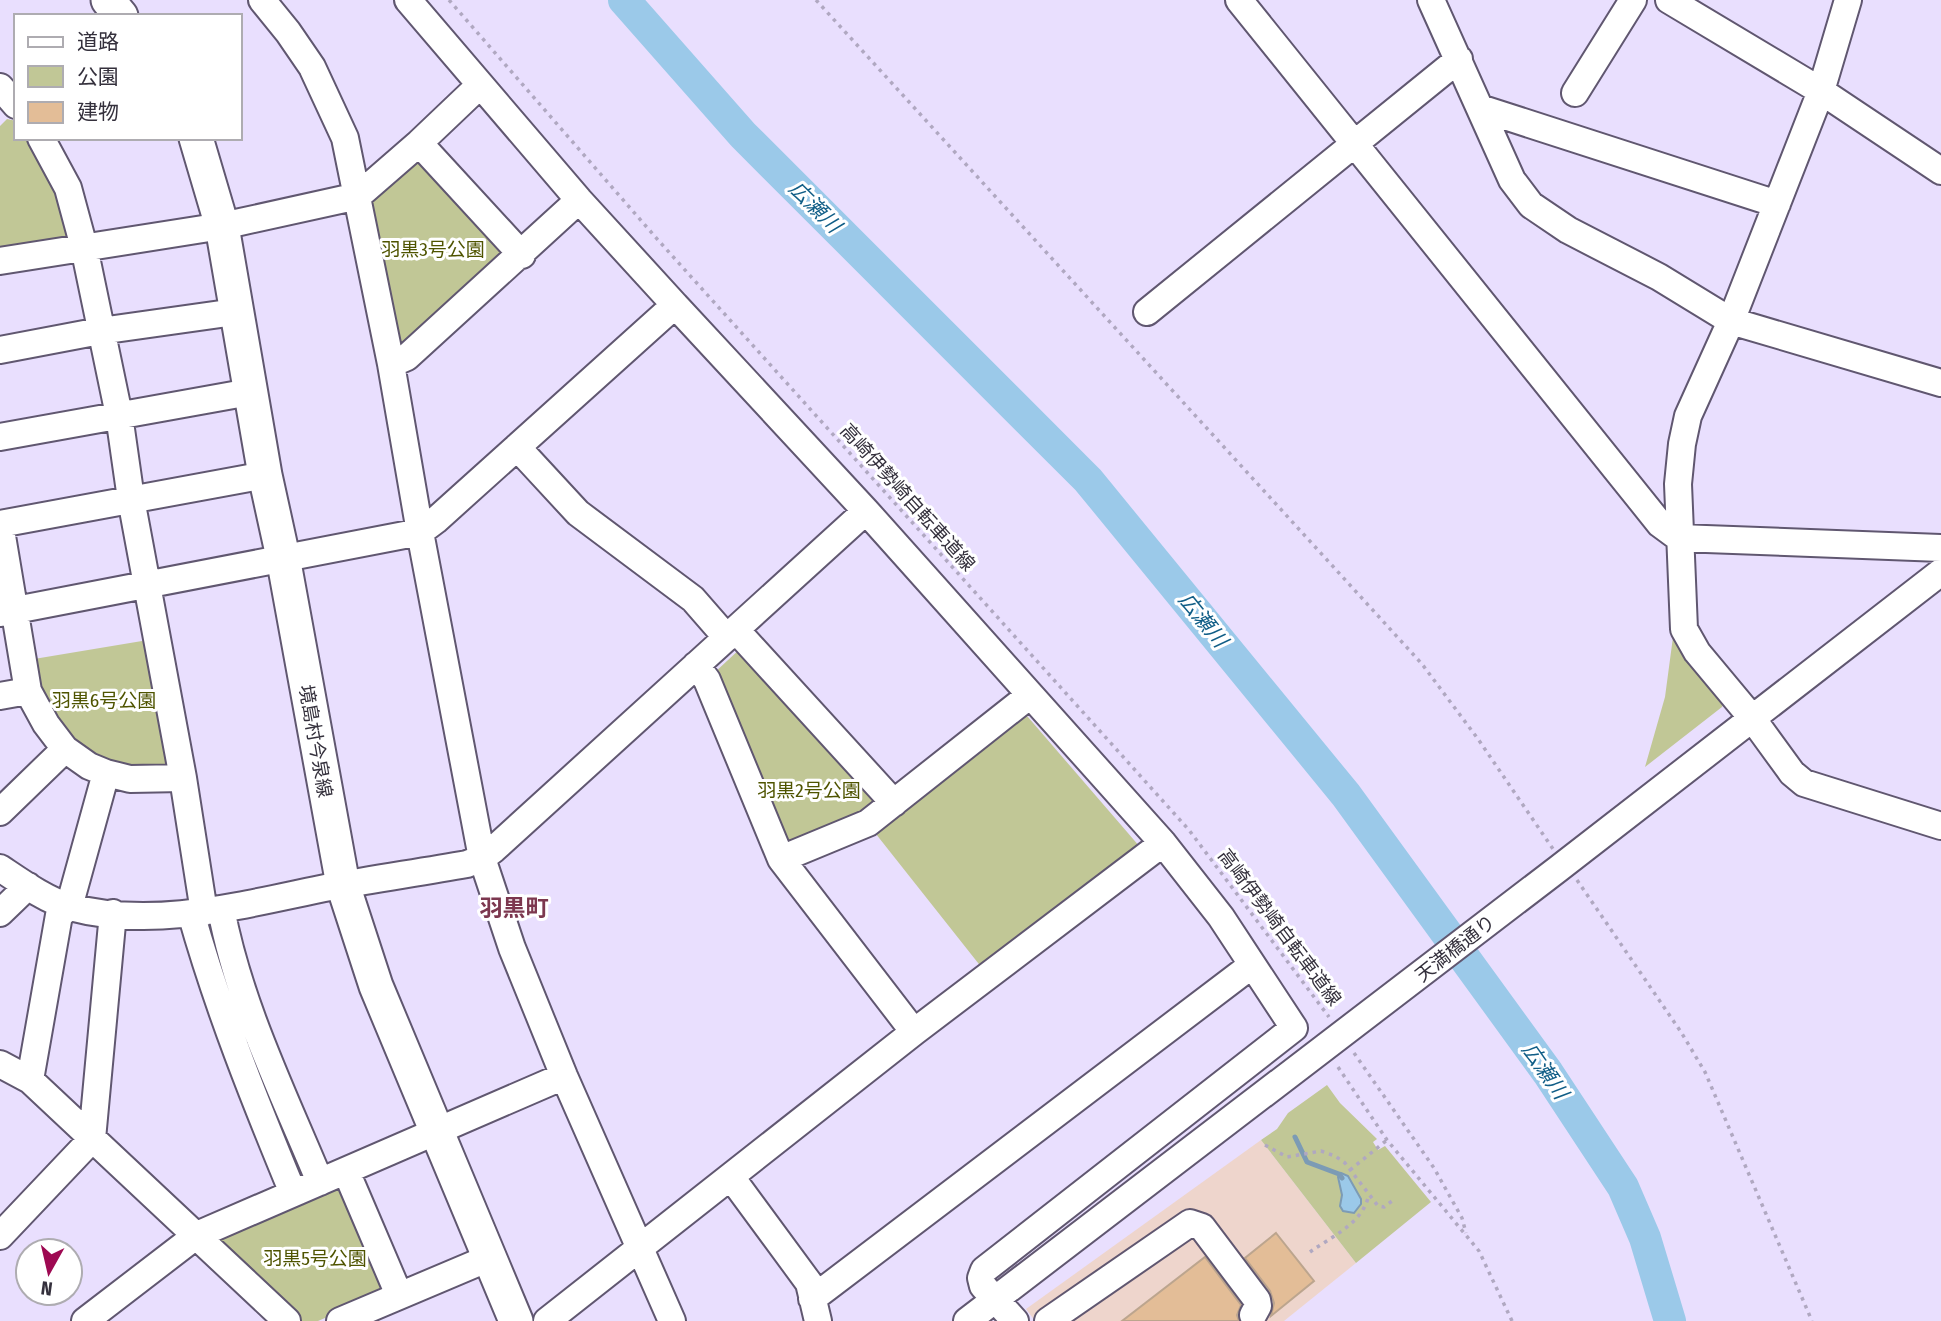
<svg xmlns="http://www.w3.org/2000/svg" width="1941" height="1321" font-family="'Fira Sans Condensed','Noto Sans JP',sans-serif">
	<rect width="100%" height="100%" fill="#e9dffe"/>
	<!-- industrial -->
	<path fill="#eed5cc" d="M1261,1140L1356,1263L1284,1321H1035L1026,1309Z"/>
	<!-- green -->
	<path fill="#c1c796" d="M7,119L16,121V138H32L72,230L67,242L0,253V126Z
		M414,159L423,160L505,248L503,258L409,344L396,342L369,198Z
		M1675,622L1724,700L1722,707L1645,767L1665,697Z
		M142,641L149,646L170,764L164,772L120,768L75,745L39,697L34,659Z
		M742,647L876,798L872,813L794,844L780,839L713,674Z
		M1021,709L1140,847L982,968L872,829Z
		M1327,1085L1340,1103L1377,1139L1373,1142L1378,1150L1385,1146L1431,1202L1356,1263L1261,1140L1277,1129L1288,1113Z
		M338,1185L387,1291L318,1321H297L218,1245L220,1233Z"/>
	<!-- water -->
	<path fill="#9bc9e9" stroke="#7c9bb5" stroke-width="2" d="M1341,1173L1348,1176L1361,1199V1204L1354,1213L1343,1211L1340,1206L1342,1195L1338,1177Z"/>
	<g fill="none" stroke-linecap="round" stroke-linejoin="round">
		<!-- stream -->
		<path stroke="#7c9bb5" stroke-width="5" d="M1295,1137L1307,1162L1339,1174L1342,1178"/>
		<!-- river -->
		<path stroke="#9bc9e9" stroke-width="32" d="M624,0L743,135L1088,480L1346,795L1548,1073L1623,1187L1645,1238L1670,1321"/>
	</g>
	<!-- building -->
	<path fill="#e3bd97" stroke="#bca58e" stroke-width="2" d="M1276,1233L1314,1281L1271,1316L1274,1303L1270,1291L1245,1258Z
		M1205,1257L1241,1305L1237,1315L1239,1321H1122Z"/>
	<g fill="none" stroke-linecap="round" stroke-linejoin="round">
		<defs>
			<path id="minor" d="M262,0L288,32L312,67L345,138L391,364L420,532L482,858L512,948L564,1076L672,1321
				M1239,0L1660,524L1679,538L1941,548
				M1431,0L1512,180L1531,205L1568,230L1659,277L1731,321L1941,383
				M1669,0L1821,91L1941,171
				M1848,0L1821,91L1731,321L1688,416L1682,444L1678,484L1684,629L1697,652L1752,718L1792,773L1804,783L1941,826
				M0,87L16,105
				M1575,93L1633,0
				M1480,108L1777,204
				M41,138L68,188L84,247L119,415L131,499L183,778L204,912
				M419,143L522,255
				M0,261L222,226L358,196L419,143L480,85
				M675,305L866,511L1163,843L1221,917L1294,1028L984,1270L981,1278L983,1286L1015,1321
				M1147,312L1459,59
				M0,350L100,331L235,312
				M391,364L407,357L579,200
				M0,437L250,392
				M517,447L578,513L693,599L727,638
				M0,524L28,691L46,724L65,749L89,766L106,773L130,779L183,778
				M0,524L265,475
				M0,613L420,532L436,520L675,305L579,200L408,0
				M736,630L894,803
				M696,665L707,680L781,859L914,1032
				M0,696L28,691
				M0,812L65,749
				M781,859L868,823L1030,695
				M0,868C21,882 46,900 70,907C155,930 245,904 330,887C375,879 421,872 467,864L482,858L494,849L866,511
				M221,909C239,1004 283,1093 320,1182
				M0,913L28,886
				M191,913C218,1009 255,1101 293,1193
				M0,1064L30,1080L287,1321
				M30,1080L59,915L69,907L106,773
				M346,1171L399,1295
				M731,1177L809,1283L818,1321
				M0,1236L92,1139L113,913
				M812,1299L1252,965
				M85,1321L197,1235L564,1076
				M340,1321L489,1258
				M547,1321L914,1032L1163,843
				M967,1321L1558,869L1941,572
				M1048,1321L1190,1223L1202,1227L1257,1300L1258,1306L1253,1315"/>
			<path id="major" d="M108,0L121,16
				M196,138L222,226L265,475L283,557L343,885L376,986L516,1321"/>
		</defs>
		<!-- minor casing -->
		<use href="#minor" stroke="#605770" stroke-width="30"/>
		<!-- major casing -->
		<use href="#major" stroke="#605770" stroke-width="37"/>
		<!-- path -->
		<path stroke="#b0a8c1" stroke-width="3.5" stroke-dasharray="3.5 5" stroke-linecap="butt" d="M449,0L658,240L1189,830L1329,1017
			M816,0L1422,664L1478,739L1553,849
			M1577,880L1681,1032L1705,1072L1812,1321
			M1354,1053L1434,1168L1462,1218L1466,1233
			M1338,1067L1387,1140L1479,1251L1512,1321
			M1265,1145L1287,1157L1321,1151L1335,1156L1345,1163L1378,1206L1384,1207L1392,1201
			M1350,1170L1387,1140
			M1310,1252C1331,1237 1361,1224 1368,1198"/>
		<!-- minor -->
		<use href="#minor" stroke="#fff" stroke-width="26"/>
		<!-- major -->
		<use href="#major" stroke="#fff" stroke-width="33"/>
	</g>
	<g text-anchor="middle" stroke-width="6" stroke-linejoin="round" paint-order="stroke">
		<!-- park labels -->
		<g font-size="19" fill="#4f5400" stroke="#fff">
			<text x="433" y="256">羽黒3号公園</text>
			<text x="104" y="707">羽黒6号公園</text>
			<text x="809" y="797">羽黒2号公園</text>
			<text x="315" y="1265">羽黒5号公園</text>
		</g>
		<!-- street labels -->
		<g font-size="19" fill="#34303c" stroke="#fff">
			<text transform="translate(908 497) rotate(48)" y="7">高崎伊勢崎自転車道線</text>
			<text transform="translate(316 741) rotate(80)" y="7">境島村今泉線</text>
			<text transform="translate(1280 927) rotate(53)" y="7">高崎伊勢崎自転車道線</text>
			<text transform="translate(1455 948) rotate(-38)" y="7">天満橋通り</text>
		</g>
		<!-- water labels -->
		<g font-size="21" font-style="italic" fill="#115e87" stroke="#fff">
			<text transform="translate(815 207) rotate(45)" y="7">広瀬川</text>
			<text transform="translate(1203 620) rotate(51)" y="7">広瀬川</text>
			<text transform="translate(1545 1071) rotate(55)" y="7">広瀬川</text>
		</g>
		<!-- quarter labels -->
		<g font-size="23" font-weight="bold" fill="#7c374f" stroke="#fff">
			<text x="514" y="916">羽黒町</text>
		</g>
	</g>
	<!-- legend -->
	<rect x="14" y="14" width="228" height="126" fill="#ffffff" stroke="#aeacb1" stroke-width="2"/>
	<rect x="28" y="37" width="35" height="10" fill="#ffffff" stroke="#aeacb1" stroke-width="2"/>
	<text x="77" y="49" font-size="21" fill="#34303c">道路</text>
	<rect x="28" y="66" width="35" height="21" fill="#c1c796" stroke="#aeacb1" stroke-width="2"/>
	<text x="77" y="84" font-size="21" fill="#34303c">公園</text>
	<rect x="28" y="102" width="35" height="21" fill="#e3bd97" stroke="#aeacb1" stroke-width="2"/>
	<text x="77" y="119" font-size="21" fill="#34303c">建物</text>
	<!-- north arrow -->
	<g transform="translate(49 1272) rotate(188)"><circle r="33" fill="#ffffff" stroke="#aeacb1" stroke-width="2"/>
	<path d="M0-5L12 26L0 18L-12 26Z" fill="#9e0952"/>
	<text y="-10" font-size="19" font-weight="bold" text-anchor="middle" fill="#34303c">N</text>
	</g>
</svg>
